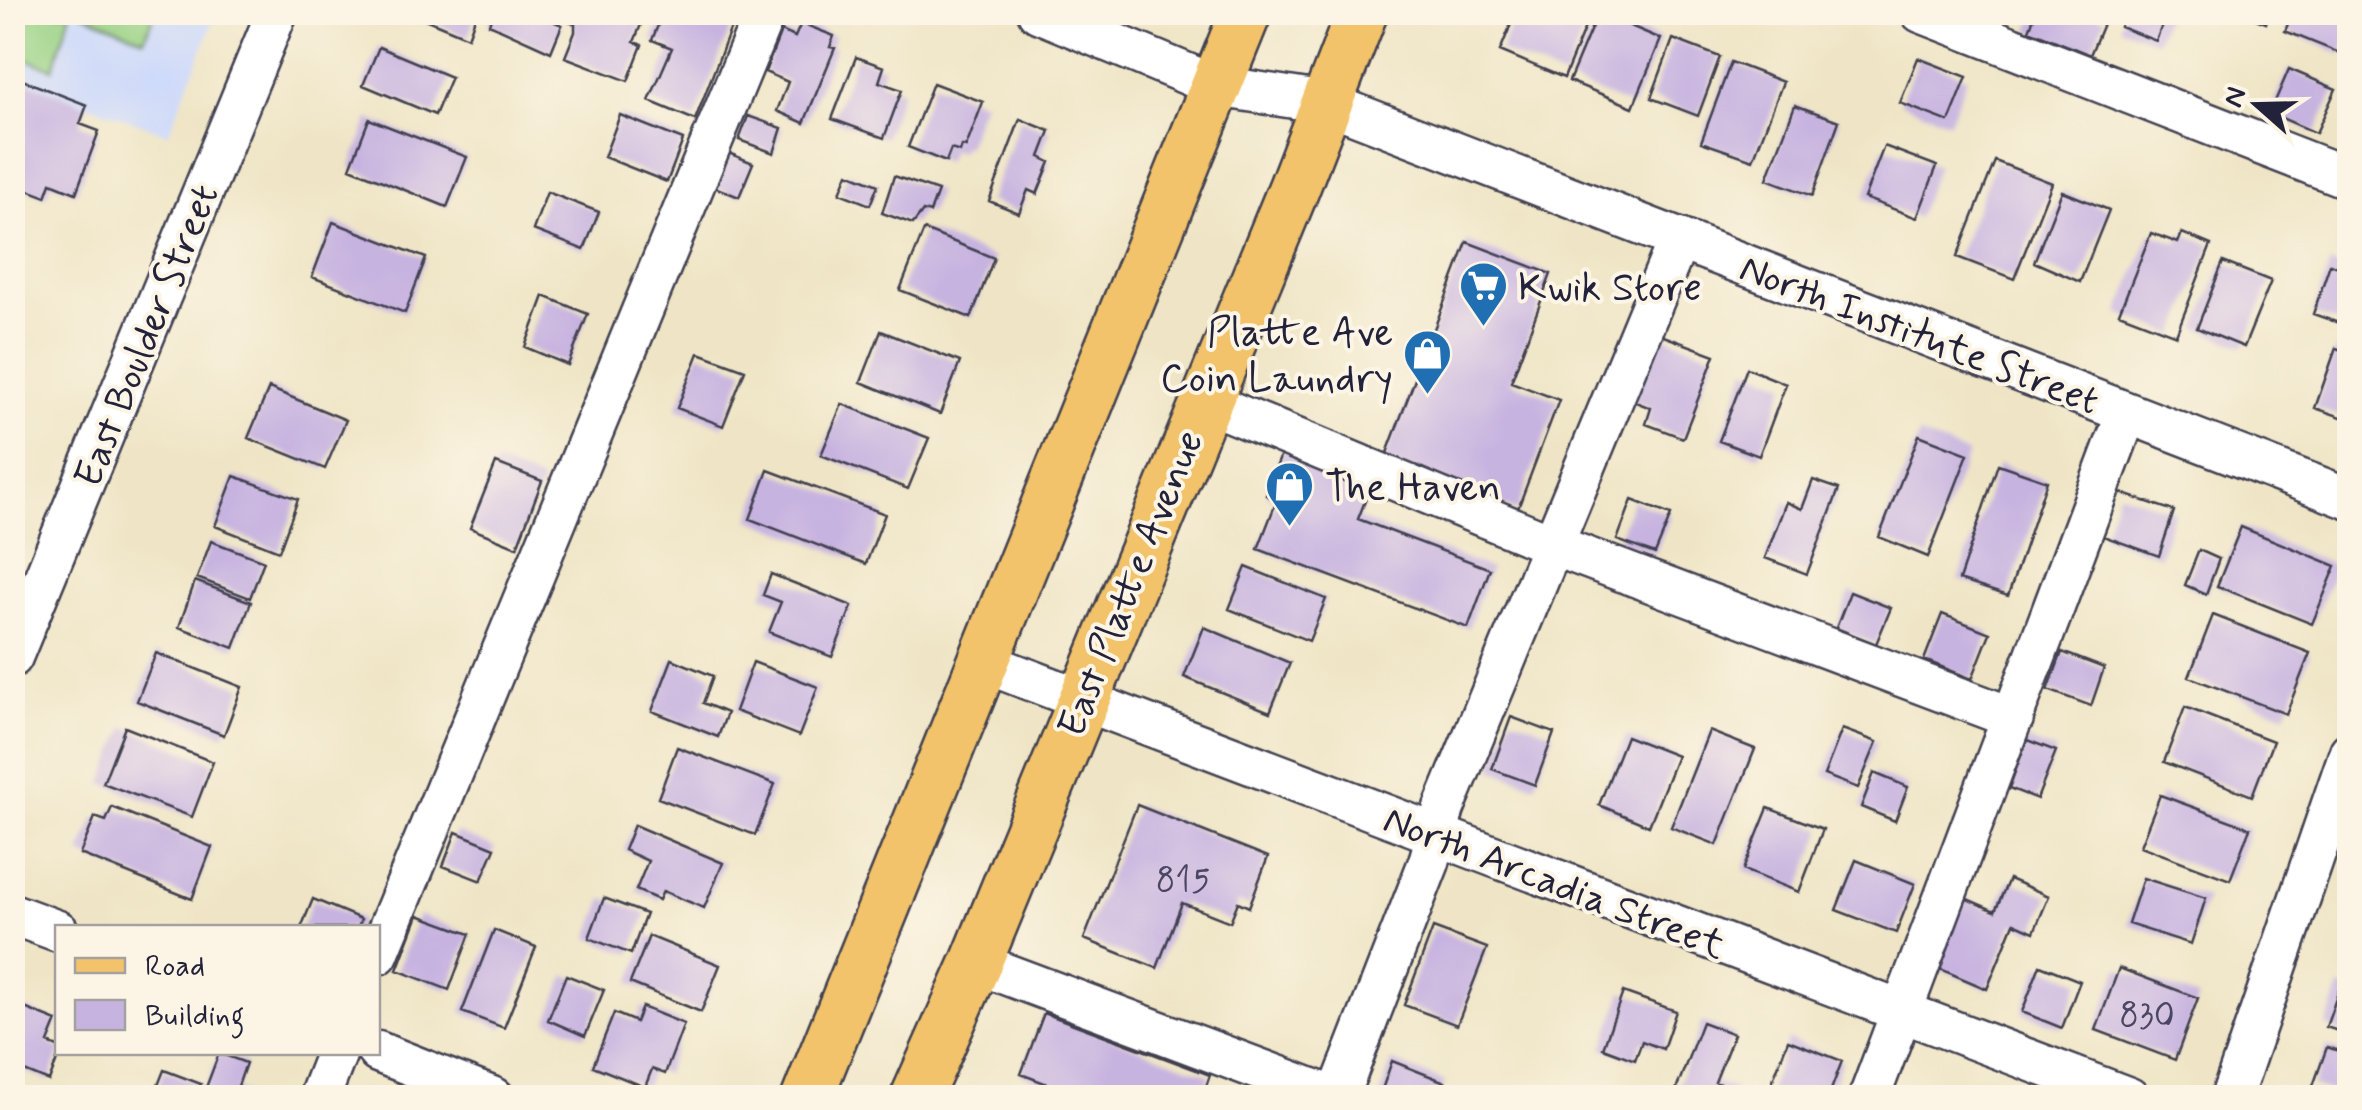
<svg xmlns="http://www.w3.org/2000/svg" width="2362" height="1110" font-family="Mynerve,sans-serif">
	<rect width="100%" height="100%" fill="#fcf5e5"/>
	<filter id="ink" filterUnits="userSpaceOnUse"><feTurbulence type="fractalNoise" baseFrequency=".01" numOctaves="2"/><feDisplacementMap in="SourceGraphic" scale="20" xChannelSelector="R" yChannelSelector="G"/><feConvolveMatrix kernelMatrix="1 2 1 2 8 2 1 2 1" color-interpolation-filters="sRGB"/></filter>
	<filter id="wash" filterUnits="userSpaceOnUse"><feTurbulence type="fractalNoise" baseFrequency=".0048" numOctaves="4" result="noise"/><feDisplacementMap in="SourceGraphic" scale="40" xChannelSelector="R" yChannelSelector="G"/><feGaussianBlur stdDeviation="2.25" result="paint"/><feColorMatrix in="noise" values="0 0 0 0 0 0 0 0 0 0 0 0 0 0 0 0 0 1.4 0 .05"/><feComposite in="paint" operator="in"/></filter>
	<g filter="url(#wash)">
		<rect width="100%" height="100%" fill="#efe5c6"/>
		<!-- built -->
		<path fill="#cedafa" d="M12,13H217L168,134L13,77Z"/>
		<!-- green -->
		<path fill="#99d285" stroke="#5e7a60" stroke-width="2.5" d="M12,13H71L53,69L13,54Z
			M81,13H155L144,39Z"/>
		<g id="blocks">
			<!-- building -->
			<path fill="#c7b3e0" d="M408,12H477L468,37Z
				M493,12H559L555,22L562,25L551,52L489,24Z
				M571,12H646L634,42L642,45L628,81L565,57L575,32V24L568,22Z
				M679,12H737L695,120L649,101L672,48L652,40L663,13L677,19Z
				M1516,12H1591L1564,78L1500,51Z
				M1598,12L1661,39L1633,107L1569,81Z
				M2036,12H2089L2105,19L2090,55L2029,30Z
				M2125,12H2167L2156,41L2120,27Z
				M2238,12H2270L2266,23Z
				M2293,12H2350V35L2342,54L2285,31Z
				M801,23L834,36L830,47L835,48L804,123L777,111L788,82L765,72L781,31L795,37Z
				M1673,39L1720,57L1698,116L1651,98Z
				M379,47L451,77L435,115L363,85Z
				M856,57L884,67L879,82L902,90L884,138L832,119Z
				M1918,58L1967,77L1949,122L1900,103Z
				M1731,62L1783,82L1753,160L1701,142Z
				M2289,69L2336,89L2316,133L2270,113Z
				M12,76L87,105L80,124L99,131L76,193L51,183L46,197L12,184Z
				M933,83L983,102L966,147L962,146L960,152L951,149L946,162L908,147Z
				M1795,105L1839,121L1812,196L1767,179Z
				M620,115L683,140L667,182L604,157Z
				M748,116L782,128L774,153L739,140Z
				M369,119L467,157L447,207L350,168Z
				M1020,119L1050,131L1040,157L1050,162L1037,194L1028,190L1019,213L989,201Z
				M1884,146L1937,166L1917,218L1864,198Z
				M726,152L753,163L739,197L712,186Z
				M1995,161L2052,183L2014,279L1957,257Z
				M848,173L878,185L870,205L840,193Z
				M894,176L938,191L930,213L923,211L913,224L882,213Z
				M2062,191L2109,210L2080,282L2034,262Z
				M547,192L599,212L584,250L533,230Z
				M333,222L426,258L405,313L312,277Z
				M924,230L994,258L971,318L900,290Z
				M2151,233L2178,243L2182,233L2211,245L2176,335L2119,313Z
				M1467,242L1551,274L1511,382L1559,400L1517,511L1384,461Z
				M2223,262L2271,281L2244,347L2197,328Z
				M2330,264L2350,271V327L2313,314Z
				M544,296L588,314L568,365L525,347Z
				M881,331L960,362L940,414L861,382Z
				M1658,334L1715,355L1683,438L1646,424L1651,408L1633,401Z
				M2336,348L2350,353V420L2315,408Z
				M699,353L745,370L723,426L677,408Z
				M1747,368L1786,384L1759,456L1719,441Z
				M269,388L346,420L325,469L248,438Z
				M842,404L929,438L908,489L821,455Z
				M1919,435L1968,454L1928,557L1879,537Z
				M1283,449L1372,483L1358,519L1490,569L1468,628L1258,549L1277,500L1266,495Z
				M496,463L542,481L517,547L470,528Z
				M1998,464L2047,481L2008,596L1959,580Z
				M768,470L885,514L866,564L750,519Z
				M234,476L298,499L279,551L215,526Z
				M1813,480L1839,489L1807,574L1765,558L1786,502L1802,509Z
				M2118,492L2174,511L2159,556L2103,536Z
				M1632,500L1671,515L1655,554L1617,540Z
				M2241,527L2336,566L2312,624L2217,586Z
				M211,541L264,561L250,598L197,578Z
				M2199,550L2219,559L2206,594L2185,585Z
				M1246,567L1326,599L1309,641L1229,609Z
				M771,574L852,606L832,657L769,632L781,602L763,595Z
				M195,581L251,602L234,648L179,627Z
				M1850,592L1891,608L1876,644L1836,628Z
				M1942,614L1990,633L1972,679L1924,660Z
				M2213,615L2310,653L2286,714L2189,677Z
				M1204,627L1290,663L1270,712L1184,677Z
				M2062,652L2104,668L2091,706L2048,690Z
				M156,653L242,687L224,735L137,701Z
				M672,659L713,676L703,703L727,713L718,737L652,711Z
				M753,662L818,687L799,736L735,711Z
				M2185,707L2273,741L2252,796L2164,762Z
				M1511,717L1554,733L1535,785L1492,769Z
				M125,727L213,762L192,817L103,783Z
				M1842,729L1877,742L1858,788L1824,775Z
				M1709,731L1755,749L1717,845L1671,827Z
				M1626,736L1677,756L1649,826L1599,805Z
				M2027,740L2056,751L2037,799L2009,788Z
				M677,747L775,784L755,835L658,798Z
				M1874,773L1908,787L1895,821L1861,807Z
				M2160,795L2250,828L2230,880L2140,846Z
				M1137,805L1268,857L1249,907L1238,902L1230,922L1182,903L1157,968L1084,939Z
				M112,807L212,847L192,899L80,854L95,817L106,821Z
				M1768,808L1823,829L1799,892L1743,870Z
				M634,825L723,863L704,908L663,891L659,900L636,890L648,861L624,850Z
				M456,832L495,848L481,881L443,866Z
				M1856,860L1915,884L1896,933L1836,910Z
				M2143,878L2206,898L2191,944L2128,924Z
				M2009,879L2049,896L2034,932L2014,923L1987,989L1931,965L1960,896L1995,911Z
				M604,898L646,914L631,954L589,938Z
				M313,899L361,919L358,928H301Z
				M418,915L470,934L449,990L397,970Z
				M1433,928L1487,948L1457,1025L1404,1005Z
				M494,930L536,947L504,1028L462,1012Z
				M649,936L720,965L701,1012L630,983Z
				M2040,965L2080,981L2062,1028L2022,1012Z
				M2119,968L2198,998L2175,1060L2096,1030Z
				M566,975L604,990L585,1036L548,1020Z
				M2340,987L2350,990V1035L2326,1027Z
				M1623,992L1676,1011L1663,1049L1642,1041L1635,1060L1603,1048Z
				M12,1003L57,1021L48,1043L58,1047L60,1052L49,1081L12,1066Z
				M642,1007L684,1024L665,1074L652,1069L645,1087L593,1066L614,1013L636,1022Z
				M1044,1013L1210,1075L1202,1098H1084L1021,1074Z
				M1702,1022L1734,1034L1715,1082L1734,1089L1731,1098H1673Z
				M1788,1040L1842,1061L1828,1098H1766Z
				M2327,1047L2350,1055V1098L2313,1086Z
				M219,1053L246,1063L237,1089L258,1098H202Z
				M1392,1061L1445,1082L1439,1098H1379Z
				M164,1070L201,1084L196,1098H153Z"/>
		</g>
	</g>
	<g filter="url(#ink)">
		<use href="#blocks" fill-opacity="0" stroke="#413f50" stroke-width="2.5"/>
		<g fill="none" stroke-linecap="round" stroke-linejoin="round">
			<defs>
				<path id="minor" d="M1038,12L1216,86L1327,103L2350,499
					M1921,12L2350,179
					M1204,401L1553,545L2013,718
					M12,657L277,12
					M983,662L2129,1098
					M12,914L58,931
					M378,954L765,12
					M976,963L1336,1098
					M378,1052L494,1098
					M319,1098L337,1052
					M1337,1098L1429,862L1444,808L1679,239
					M1869,1098L2127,413
					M2231,1098L2350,752"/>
				<path id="major" d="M807,1098L1246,12
					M916,1098L976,963L1294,188L1362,12"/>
			</defs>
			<!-- minor casing -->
			<use href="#minor" stroke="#413f50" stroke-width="45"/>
			<!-- major casing -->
			<use href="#major" stroke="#413f50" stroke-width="55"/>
			<!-- minor -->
			<use href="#minor" stroke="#fff" stroke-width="40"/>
			<!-- major -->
			<use href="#major" stroke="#f2c36a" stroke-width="50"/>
		</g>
	</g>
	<!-- icons -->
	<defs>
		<symbol id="supermarket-pin" viewBox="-11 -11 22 30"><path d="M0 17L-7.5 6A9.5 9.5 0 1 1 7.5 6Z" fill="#1f6fb2" stroke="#fcf5e5"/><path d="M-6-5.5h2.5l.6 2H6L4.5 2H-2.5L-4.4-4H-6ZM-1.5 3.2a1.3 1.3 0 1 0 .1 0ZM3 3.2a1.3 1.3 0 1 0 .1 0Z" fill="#fff"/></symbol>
		<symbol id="shop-pin" viewBox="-11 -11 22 30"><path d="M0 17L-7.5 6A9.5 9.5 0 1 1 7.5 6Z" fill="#1f6fb2" stroke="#fcf5e5"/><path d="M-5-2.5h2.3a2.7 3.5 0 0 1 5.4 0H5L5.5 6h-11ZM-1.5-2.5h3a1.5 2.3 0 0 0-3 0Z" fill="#fff"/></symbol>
	</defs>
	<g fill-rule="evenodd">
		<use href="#supermarket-pin" x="1456" y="258" width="55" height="75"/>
		<use href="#shop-pin" x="1400" y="326" width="55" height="75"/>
		<use href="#shop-pin" x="1262" y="458" width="55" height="75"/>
	</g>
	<g text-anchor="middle" stroke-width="8" stroke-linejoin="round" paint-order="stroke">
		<!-- number labels -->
		<g font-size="35" fill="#4b4664">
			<text x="1183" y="891">815</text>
			<text x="2147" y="1026">830</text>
		</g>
		<!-- poi labels -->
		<g font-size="40" fill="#22223b" stroke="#fcf5e5" text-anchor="start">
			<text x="1518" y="300">Kwik Store</text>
			<text x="1393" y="345" text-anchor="end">Platte Ave<tspan x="1393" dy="46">Coin Laundry</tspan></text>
			<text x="1325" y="500">The Haven</text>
		</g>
		<!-- street labels -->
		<g font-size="40" fill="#22223b" stroke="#fcf5e5">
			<text transform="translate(1920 333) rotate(21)" y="14">North Institute Street</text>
			<text transform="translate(145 335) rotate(-68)" y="14">East Boulder Street</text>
			<text transform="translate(1129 583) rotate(-68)" y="14">East Platte Avenue</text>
			<text transform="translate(1555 881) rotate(21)" y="14">North Arcadia Street</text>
		</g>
	</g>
	<!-- margin -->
	<rect width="2362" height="1110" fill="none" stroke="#fcf5e5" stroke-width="50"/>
	<!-- legend -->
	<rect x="55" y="925" width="325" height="130" fill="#fcf5e5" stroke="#a5a1a1" stroke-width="2.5"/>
	<rect x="75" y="958" width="50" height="15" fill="#f2c36a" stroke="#a5a1a1" stroke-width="2.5"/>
	<text x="145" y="975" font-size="30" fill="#22223b">Road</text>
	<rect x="75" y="1000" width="50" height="30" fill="#c7b3e0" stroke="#a5a1a1" stroke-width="2.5"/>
	<text x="145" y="1025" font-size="30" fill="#22223b">Building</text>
	<!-- north arrow -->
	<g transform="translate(2257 105) rotate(290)" stroke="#fcf5e5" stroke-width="8" paint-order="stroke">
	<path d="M0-8L18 38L0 25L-18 38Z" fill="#22223b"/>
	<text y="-15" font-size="28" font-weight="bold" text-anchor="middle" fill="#22223b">N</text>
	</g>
</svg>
